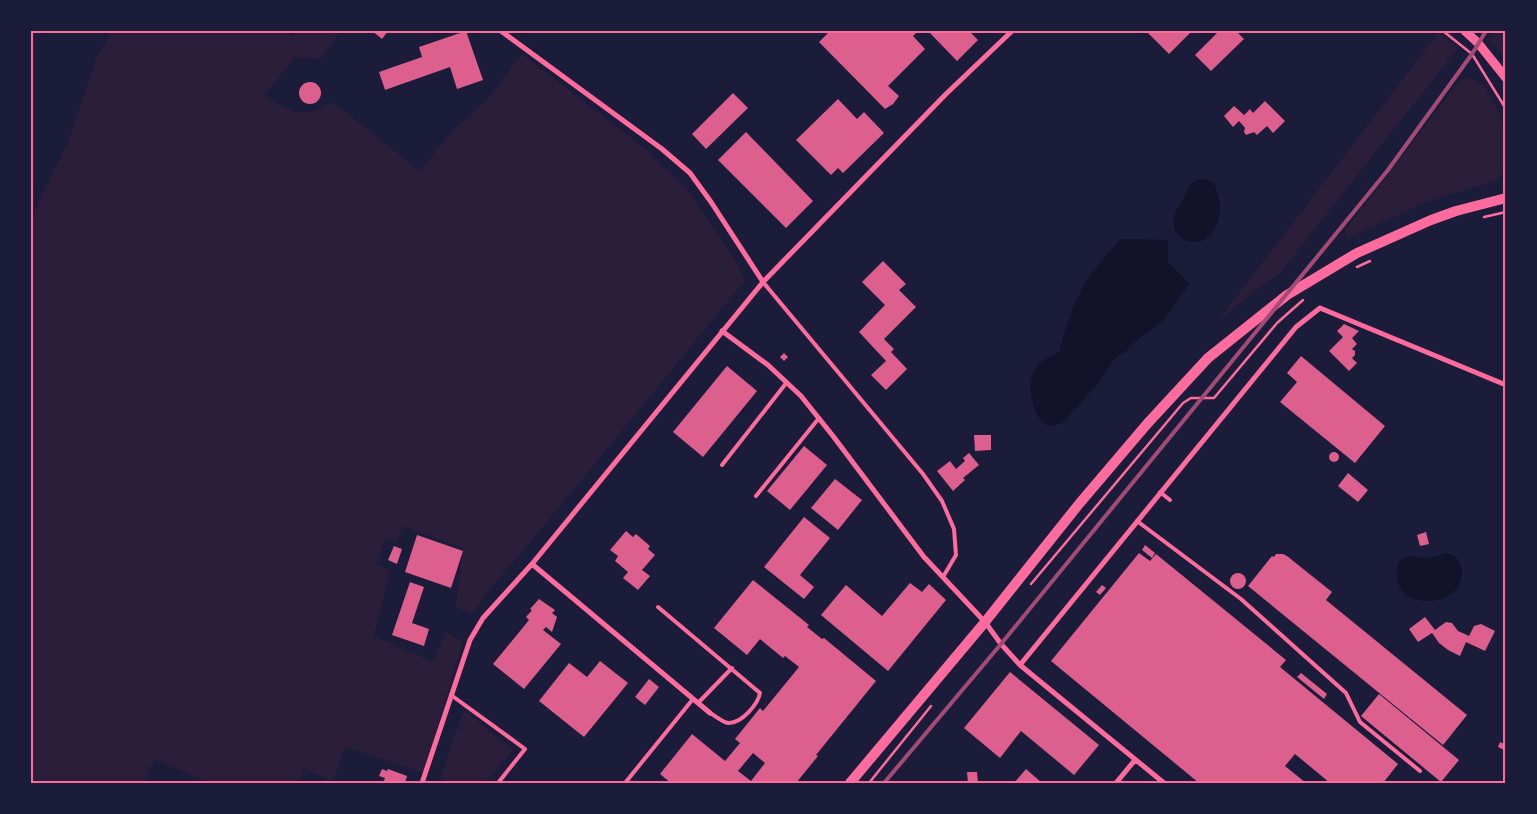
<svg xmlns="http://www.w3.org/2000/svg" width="1537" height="814" font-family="Montserrat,sans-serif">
	<rect width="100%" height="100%" fill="#1b1b3a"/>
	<!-- green -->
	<path fill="#2a1e3b" d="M112,31H287L292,37L298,31H340L321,59L295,57L264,96C290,110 302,122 329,103L342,109L420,171L452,131L485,102L522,54L647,150L685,187L730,252L745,280L539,532L494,584L471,615L456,607L463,548L403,526L397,542L385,539L377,564L390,570L374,636L433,662L446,631L463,643L423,773L346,747L332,781L304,769L298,783H210L154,759L144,783H31V218L68,142L96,59Z
		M1496,31H1506V59L1491,41Z
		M1439,32L1458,48L1280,273L1256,290L1217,322Z
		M1467,78C1471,79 1475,80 1478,82C1492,89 1502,120 1506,134C1506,153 1511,170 1494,181L1421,204L1349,238L1346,236V229L1461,79Z
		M464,710L513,750L485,783H446L440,778Z"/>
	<!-- water -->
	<path fill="#12122b" d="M1204,179L1213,182C1219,194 1221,202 1219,215C1213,261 1153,243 1181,202C1190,190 1186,181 1204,179Z
		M1120,239L1168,240V262L1189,284L1163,321L1132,344L1126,351L1114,359L1100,381L1067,418L1059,424L1048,426C1045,424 1041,421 1039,418C1031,405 1026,379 1037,366C1043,359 1052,356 1060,352C1062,336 1074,303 1082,289C1091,272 1108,254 1120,239Z
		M1446,553C1454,554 1460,559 1461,568C1466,595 1434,607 1412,598C1396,592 1393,571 1401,559L1411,556L1426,559Z"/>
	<!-- building -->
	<path fill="#dd5f8e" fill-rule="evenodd" d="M372,31H388L382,39Z
		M466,31L483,80L457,89L450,67L385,90L379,72L422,57L419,47Z
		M830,31H918L913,36L925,49L888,86L899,96L893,104L885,109L819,42Z
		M928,31H969L978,40L957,61Z
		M1146,31H1192L1169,54Z
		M1219,31H1236L1244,39L1211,71L1195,55Z
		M299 93a11 11 0 1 1 22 0a11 11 0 1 1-22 0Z
		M733,93L748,108L706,149L692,134Z
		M838,99L857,119L864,112L884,133L843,173L838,168L831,175L796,140Z
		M1265,101L1285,121L1273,133L1267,126L1257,135L1254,132L1246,135L1244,132L1245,128L1239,121L1233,127L1224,116L1234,106L1244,115L1250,109L1253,113Z
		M746,132L813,201L786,228L718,160Z
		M883,261L906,284L899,290L916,307L884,339L894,349L891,352L907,369L886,390L871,375L886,361L859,332L885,305L862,282Z
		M1344,324L1359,331L1352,338L1357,344L1352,349L1355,351V355L1352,358L1357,363L1349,371L1329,351L1343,337L1337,331Z
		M784,353L788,357L784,361L780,357Z
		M1301,356L1385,426L1355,463L1280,402L1297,382L1287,373Z
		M727,366L757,391L703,457L673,432Z
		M974,435H991V450L975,451Z
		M804,446L827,465L790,510L767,491Z
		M1329 457a5 5 0 1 1 10 0a5 5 0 1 1-10 0Z
		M969,453L979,465L963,478L965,480L953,491L937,471L950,461L956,469L965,461L963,458Z
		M1348,473L1368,490L1358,502L1338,486Z
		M835,479L862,500L838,530L811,508Z
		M804,517L830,538L800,575L814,587L804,599L764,567Z
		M626,531L633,537L636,534L650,546L648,549L655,555L642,570L650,576L638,590L623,578L628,572L615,561L618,556L610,550Z
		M1426,532L1429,544L1420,546L1417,535Z
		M417,535L463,551L451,588L405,572Z
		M1145,545L1155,553L1152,558L1142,550Z
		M394,546L402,549L397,564L388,560Z
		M1139,553L1150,561L1156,554L1286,660L1280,667L1398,764L1383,783H1330L1295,754L1285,766L1306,783H1199L1051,661Z
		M1276,554H1283L1287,556L1332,592L1326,600L1467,715L1443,745L1248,586L1272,556L1274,557Z
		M1230 581a8 8 0 1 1 16 0a8 8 0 1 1-16 0Z
		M753,580L809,625L807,627L822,639L824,638L876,681L816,755L818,756L796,783H671L660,774L692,734L725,761L740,743L735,739L760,708L763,711L799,667L785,656L783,658L760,639L747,655L714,628ZM753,753L765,763L751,781L738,771Z
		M410,582L424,587L412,623L429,629L424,646L392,635Z
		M910,583L922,592L929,584L946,600L888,671L821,615L846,585L882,616Z
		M1102,585L1106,588L1100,595L1096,592Z
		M539,599L555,610L552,613L557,617L552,632L546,627L543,630L561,644L524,689L493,664L529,620L526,617L532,610L530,609Z
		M1425,617L1435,630L1446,622L1452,623L1458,631L1469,636L1474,626L1481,624L1495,631L1485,651L1466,642L1460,656L1448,650L1439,643L1432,633L1418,642L1409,629Z
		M600,661L628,683L584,737L539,701L569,663L587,677Z
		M1010,672L1099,745L1074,775L1021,731L1000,758L964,728Z
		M1301,673L1327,694L1324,699L1297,677Z
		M649,679L659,687L645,705L635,697Z
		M1379,694L1459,760L1441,782L1361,716Z
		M1500,742L1506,745V751L1498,747Z
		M382,769L387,771L388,769L407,776L405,783H383L385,778L379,776Z
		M1026,769L1042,783H1014Z
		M967,772H977L978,783H968Z"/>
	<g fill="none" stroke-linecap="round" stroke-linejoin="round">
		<!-- path -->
		<path stroke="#ff6b9d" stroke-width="2.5" d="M1443,31L1472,54L1506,109
			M1484,217L1506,212
			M1357,267L1370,261
			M1031,584L1183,403L1191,398H1214L1277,323L1303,300
			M869,783L931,706"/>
		<!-- service -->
		<path stroke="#ff6b9d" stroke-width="4" d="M763,282L923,474L942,501L954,529L956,555L943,577
			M722,465L787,382
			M1160,492L1170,500
			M756,496L819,418
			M1137,521L1241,599L1346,693L1360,722L1420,771
			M658,607L760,693C758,704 742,723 729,723C723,723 716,716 710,713
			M451,695L525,749L498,783
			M698,703L732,668
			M625,783L693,699"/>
		<!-- minor -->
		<path stroke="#ff6b9d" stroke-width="5" d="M501,31L662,149L690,173L711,202L763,282
			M722,331L768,365L801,396L833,436L924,557L985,622L1001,644L1020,665L1164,783
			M532,564L710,713
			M1020,665L1296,327L1320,308L1506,385
			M422,783L470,640L483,618L532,564L763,282L946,94L1012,31
			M1116,783L1135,760"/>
		<!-- tertiary -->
		<path stroke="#ff6b9d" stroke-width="9" d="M1465,31L1478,43L1506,78"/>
		<!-- secondary -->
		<path stroke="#ff6b9d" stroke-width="10" d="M850,783L985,622L1079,504L1147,424L1208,358L1287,295L1357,253L1431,220L1456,211L1506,198"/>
		<!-- rail -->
		<path stroke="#a44b75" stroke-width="4" d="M884,783L1001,644L1388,170L1472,54L1486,31"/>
	</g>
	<!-- border -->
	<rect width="1537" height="814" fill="none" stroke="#1b1b3a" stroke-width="65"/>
	<rect x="32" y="32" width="1472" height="750" fill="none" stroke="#ff6b9d" stroke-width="2"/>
</svg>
